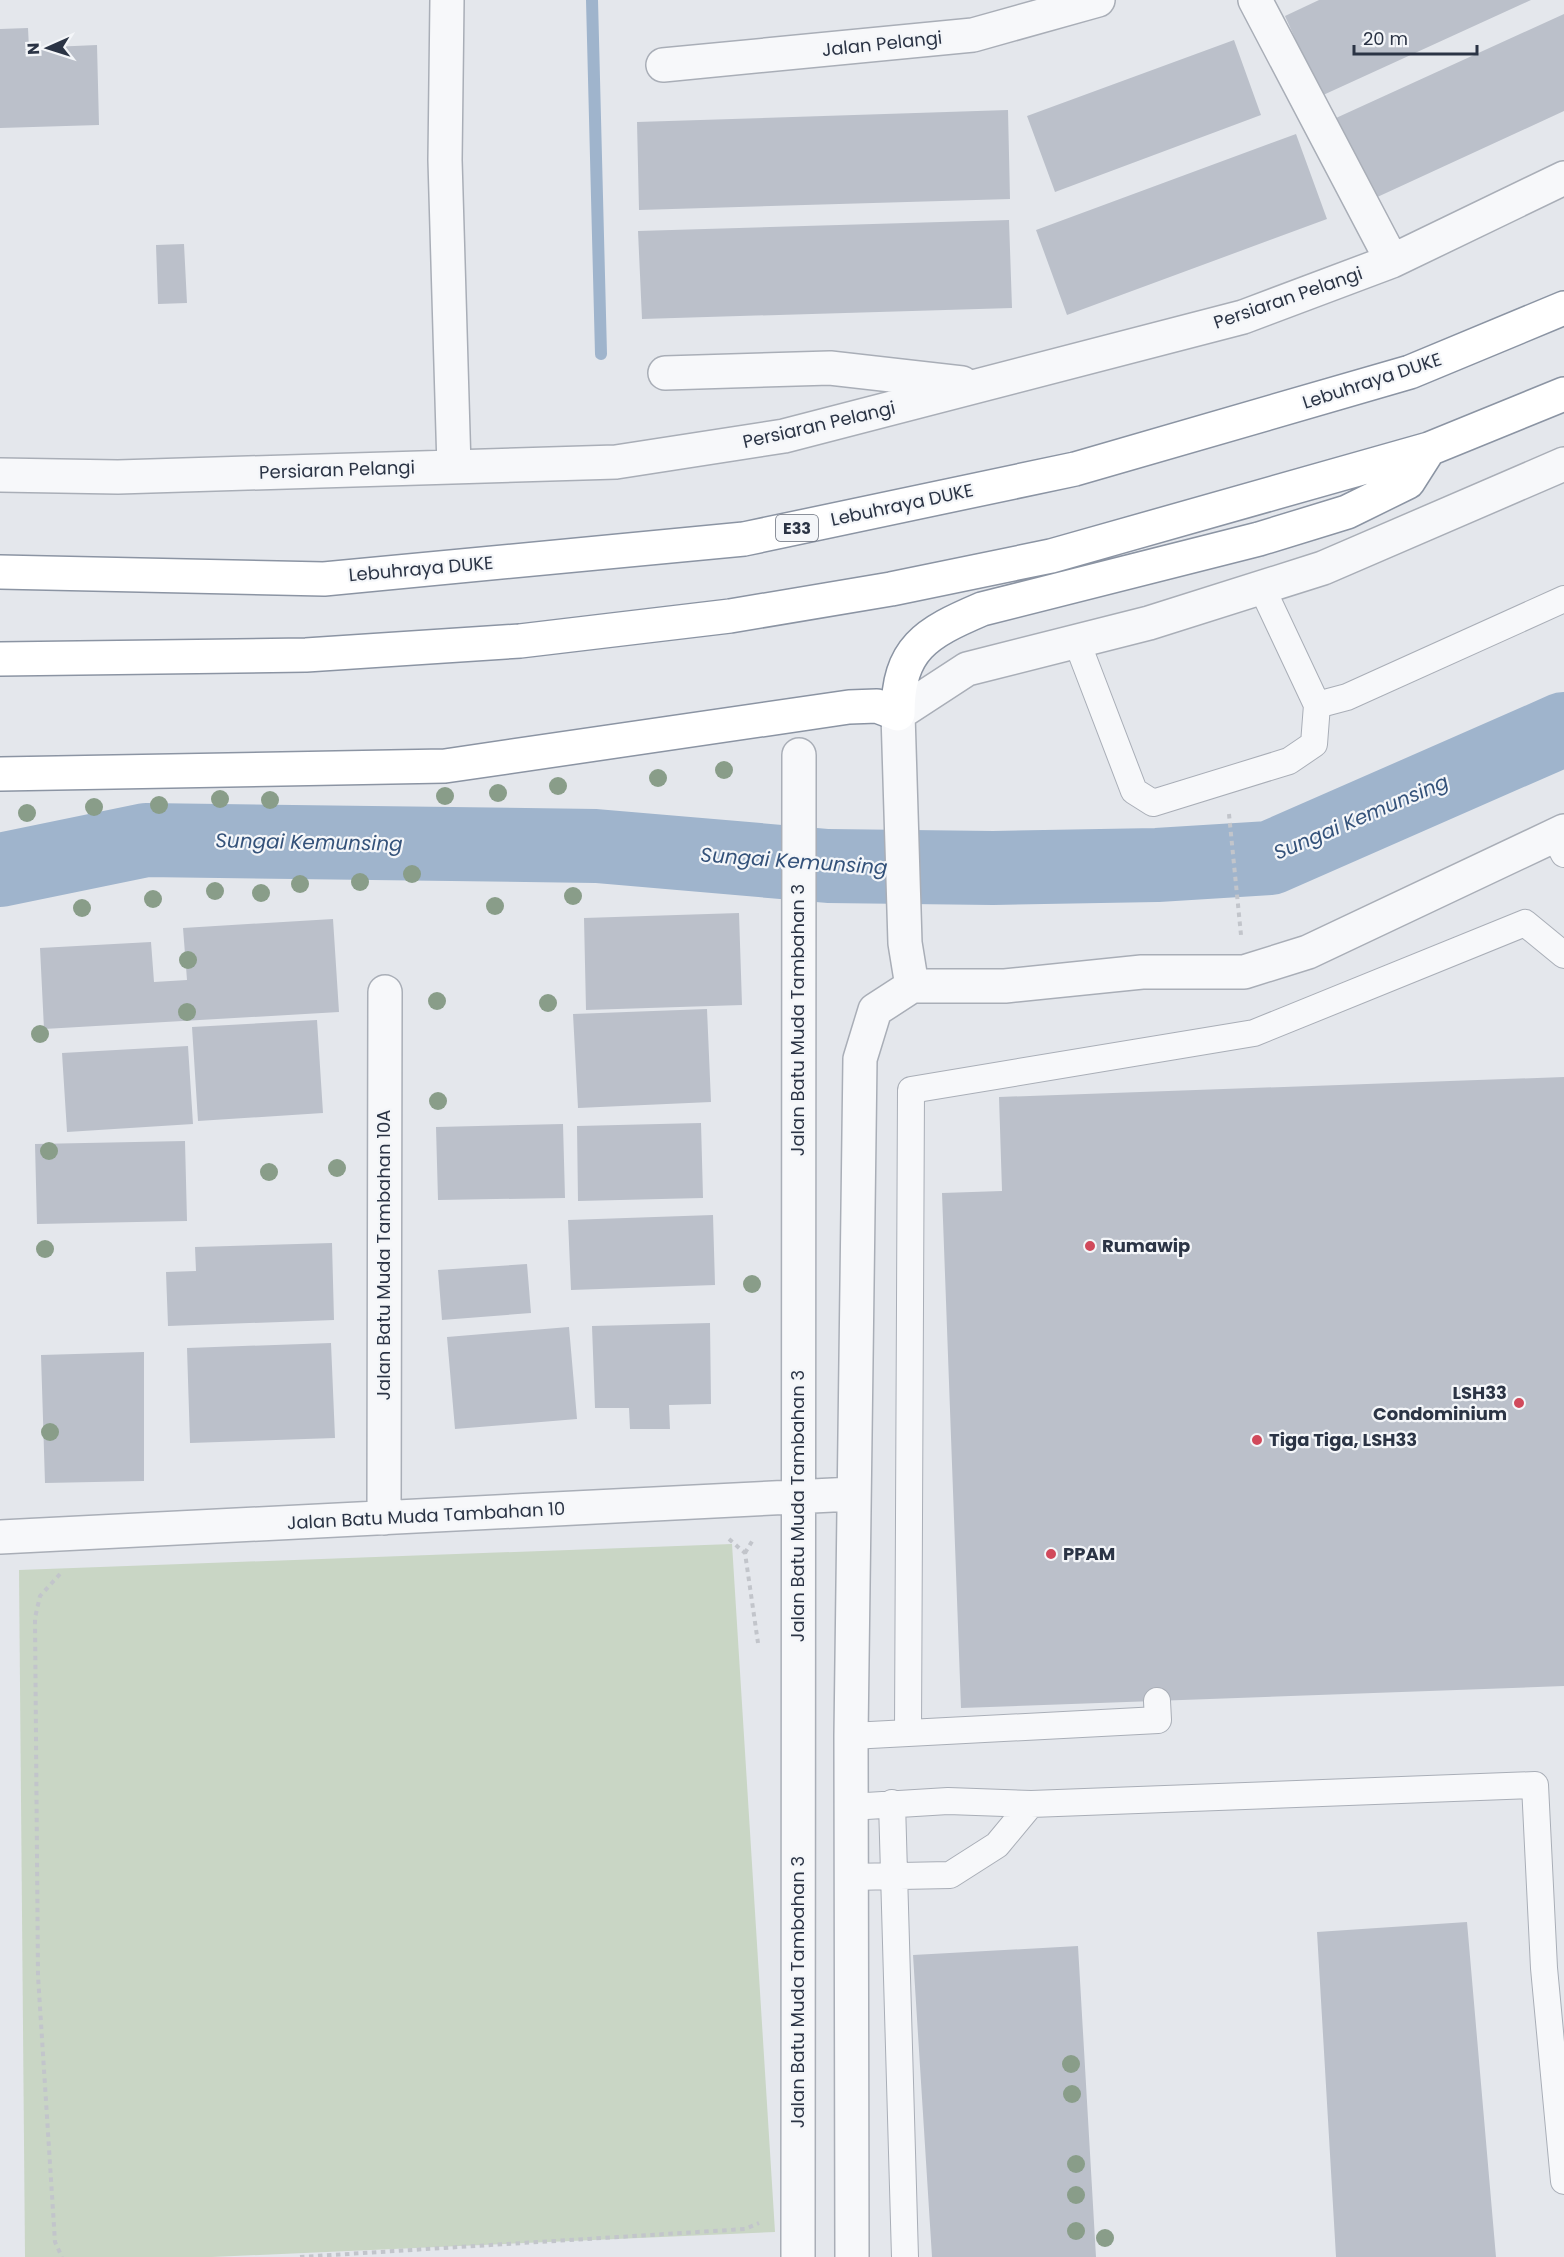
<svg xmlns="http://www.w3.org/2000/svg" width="1564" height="2257" font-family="Poppins,sans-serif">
	<rect width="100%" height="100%" fill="#e4e7ec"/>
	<!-- green -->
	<path fill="#c9d6c5" d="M732,1544L775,2232L212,2257H25L19,1570Z"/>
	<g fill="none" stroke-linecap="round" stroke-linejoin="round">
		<!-- stream -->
		<path stroke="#9fb4cc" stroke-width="12" d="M592,0L601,354"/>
		<!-- river -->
		<path stroke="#9fb4cc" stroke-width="74" d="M0,870L146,840L596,846L828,866L993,868L1157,865L1270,858L1564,729"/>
	</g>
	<!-- building -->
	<path fill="#bbc0ca" d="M1319,0H1531L1321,96L1285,16Z
		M1564,14V111L1373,199L1336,118Z
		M28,28L29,48L97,45L99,125L0,128V29Z
		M1234,40L1261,115L1055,192L1027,116Z
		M1008,110L1010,199L639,210L637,122Z
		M1296,134L1327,219L1067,315L1036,230Z
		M1009,220L1012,308L642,319L638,231Z
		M184,244L187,303L158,304L156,245Z
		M739,913L742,1005L586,1010L584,918Z
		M333,919L339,1012L44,1029L40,948L151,942L154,982L187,980L183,928Z
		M707,1009L711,1102L578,1108L573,1014Z
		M317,1020L323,1113L198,1121L192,1027Z
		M188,1046L193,1124L67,1132L62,1053Z
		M1564,1077V1686L961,1708L942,1193L1002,1191L999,1097Z
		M701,1123L703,1198L578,1201L577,1126Z
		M563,1124L565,1198L438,1200L436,1127Z
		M185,1141L187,1221L37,1224L35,1144Z
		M713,1215L715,1285L571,1290L568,1220Z
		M332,1243L334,1320L168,1326L166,1272L196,1271L195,1247Z
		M527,1264L531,1313L442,1320L438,1270Z
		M710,1323L711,1404L669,1405L670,1429H630L629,1408H595L592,1326Z
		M569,1327L577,1419L455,1429L447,1337Z
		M331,1343L335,1438L190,1443L187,1348Z
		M144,1352V1481L45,1483L41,1355Z
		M1467,1922L1496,2257H1336L1317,1932Z
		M1078,1946L1096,2257H932L913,1955Z"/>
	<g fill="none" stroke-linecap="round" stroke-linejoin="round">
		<defs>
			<path id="lane" d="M1262,588L1317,705L1347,697L1564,599
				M1077,642L1134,791L1153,803L1289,761L1314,744L1317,705
				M1554,835L1564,854
				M908,1733L911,1090L1254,1033L1525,923L1564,955
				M851,1736L1158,1720L1157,1701
				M892,1803L905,2257
				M850,1807L948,1801L1031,1804L1535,1785L1544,1968L1564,2181
				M850,1877L950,1875L997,1845L1031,1804"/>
			<path id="street" d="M447,0L445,160L454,467
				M1255,0L1392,261
				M663,65L973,35L1098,0
				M665,373L830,368L962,383
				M0,475L118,477L616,462L784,436L1243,317L1392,261L1564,178
				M912,986H1005L1142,972H1244L1308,952L1564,831
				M384,1518L385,992
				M0,1537L853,1494
				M798,2257L799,755
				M852,2257L851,1736L860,1059L875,1010L912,986L905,943L898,714L967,669L1149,623L1323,568L1564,464"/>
			<path id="highway" d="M0,572L324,579L744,539L1075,469L1410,372L1564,308
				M0,659L306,655L520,641L730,616L891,589L1051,556L1429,449L1564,394
				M0,774L445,766L849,707L877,706L898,714C898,648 926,633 982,609L1259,539L1347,512L1408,482L1429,449"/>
		</defs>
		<!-- lane casing -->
		<use href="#lane" stroke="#a9aeb7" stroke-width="28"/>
		<!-- street casing -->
		<use href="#street" stroke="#a9aeb7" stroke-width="36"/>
		<!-- highway casing -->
		<use href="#highway" stroke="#8b94a3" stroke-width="36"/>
		<!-- path -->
		<path stroke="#c2c5cb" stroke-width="4" stroke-dasharray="4.5 4.5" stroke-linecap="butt" d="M1229,814L1241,935
			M729,1539L745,1553L758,1643
			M745,1553L754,1538
			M60,1574L40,1596L35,1618L38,1976L55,2242L62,2257
			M300,2257L745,2229L759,2223"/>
		<!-- lane -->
		<use href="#lane" stroke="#f7f8fa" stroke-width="26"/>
		<!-- street -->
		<use href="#street" stroke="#f7f8fa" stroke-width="33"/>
		<!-- highway -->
		<use href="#highway" stroke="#fff" stroke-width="33"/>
	</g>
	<!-- trees -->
	<g fill="#899d89">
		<circle cx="724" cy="770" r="9"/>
		<circle cx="658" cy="778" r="9"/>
		<circle cx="558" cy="786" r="9"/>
		<circle cx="498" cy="793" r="9"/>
		<circle cx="445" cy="796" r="9"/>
		<circle cx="220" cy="799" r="9"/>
		<circle cx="270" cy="800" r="9"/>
		<circle cx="159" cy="805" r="9"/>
		<circle cx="94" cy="807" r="9"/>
		<circle cx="27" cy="813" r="9"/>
		<circle cx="412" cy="874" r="9"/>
		<circle cx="360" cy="882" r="9"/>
		<circle cx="300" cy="884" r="9"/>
		<circle cx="215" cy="891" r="9"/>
		<circle cx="261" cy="893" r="9"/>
		<circle cx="573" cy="896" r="9"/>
		<circle cx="153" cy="899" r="9"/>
		<circle cx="495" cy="906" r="9"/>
		<circle cx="82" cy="908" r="9"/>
		<circle cx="188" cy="960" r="9"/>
		<circle cx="437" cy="1001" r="9"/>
		<circle cx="548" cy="1003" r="9"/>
		<circle cx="187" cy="1012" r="9"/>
		<circle cx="40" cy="1034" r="9"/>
		<circle cx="438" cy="1101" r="9"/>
		<circle cx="49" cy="1151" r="9"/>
		<circle cx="337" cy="1168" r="9"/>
		<circle cx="269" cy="1172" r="9"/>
		<circle cx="45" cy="1249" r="9"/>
		<circle cx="752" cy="1284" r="9"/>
		<circle cx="50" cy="1432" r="9"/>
		<circle cx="1071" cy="2064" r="9"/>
		<circle cx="1072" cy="2094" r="9"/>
		<circle cx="1076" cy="2164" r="9"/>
		<circle cx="1076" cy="2195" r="9"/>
		<circle cx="1076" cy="2231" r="9"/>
		<circle cx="1105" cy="2238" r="9"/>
	</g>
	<!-- markers -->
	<g fill="#d1495b" stroke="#f4f6f9" stroke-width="2">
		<circle cx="1090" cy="1246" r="6"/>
		<circle cx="1519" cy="1403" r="6"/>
		<circle cx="1257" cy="1440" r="6"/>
		<circle cx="1051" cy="1554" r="6"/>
	</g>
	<g text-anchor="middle" stroke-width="4.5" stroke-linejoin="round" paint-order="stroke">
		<!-- shield labels -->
		<rect fill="#f4f6f9" stroke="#676e7b" stroke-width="1.5" x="776" y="515" width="42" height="26" rx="4.5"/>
		<g font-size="16" font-weight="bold" fill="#2b3445">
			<text x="797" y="534">E33</text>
		</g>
		<!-- street labels -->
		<g font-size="18" fill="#2b3445" stroke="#f4f6f9">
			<text transform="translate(882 44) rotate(-6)" y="6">Jalan Pelangi</text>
			<text transform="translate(1288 298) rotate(-19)" y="6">Persiaran Pelangi</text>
			<text transform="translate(1372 381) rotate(-18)" y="6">Lebuhraya DUKE</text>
			<text transform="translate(819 425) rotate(-13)" y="6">Persiaran Pelangi</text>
			<text transform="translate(337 470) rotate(-2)" y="6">Persiaran Pelangi</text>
			<text transform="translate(902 505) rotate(-12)" y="6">Lebuhraya DUKE</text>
			<text transform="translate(421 569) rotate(-5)" y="6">Lebuhraya DUKE</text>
			<text transform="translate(798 1020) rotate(-90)" y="6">Jalan Batu Muda Tambahan 3</text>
			<text transform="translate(384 1255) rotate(-90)" y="6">Jalan Batu Muda Tambahan 10A</text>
			<text transform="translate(798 1506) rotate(-90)" y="6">Jalan Batu Muda Tambahan 3</text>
			<text transform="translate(426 1516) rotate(-3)" y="6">Jalan Batu Muda Tambahan 10</text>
			<text transform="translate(798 1992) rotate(-90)" y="6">Jalan Batu Muda Tambahan 3</text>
		</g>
		<!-- poi labels -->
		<g font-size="18" font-weight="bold" fill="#2b3445" stroke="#f4f6f9" text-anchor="start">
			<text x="1102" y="1252">Rumawip</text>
			<text x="1507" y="1399" text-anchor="end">LSH33<tspan x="1507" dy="21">Condominium</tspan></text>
			<text x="1269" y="1446">Tiga Tiga, LSH33</text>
			<text x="1063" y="1560">PPAM</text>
		</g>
		<!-- water labels -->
		<g font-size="20" font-style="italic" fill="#34527a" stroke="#f4f6f9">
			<text transform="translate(1361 817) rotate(-23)" y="7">Sungai Kemunsing</text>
			<text transform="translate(309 842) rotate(1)" y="7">Sungai Kemunsing</text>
			<text transform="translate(794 861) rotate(4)" y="7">Sungai Kemunsing</text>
		</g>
	</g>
	<!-- north arrow -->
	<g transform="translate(48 48) rotate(267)" stroke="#f4f6f9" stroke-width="4.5" paint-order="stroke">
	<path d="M0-4.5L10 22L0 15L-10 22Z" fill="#2b3445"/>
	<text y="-9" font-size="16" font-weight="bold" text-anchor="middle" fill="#2b3445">N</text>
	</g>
	<!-- scale -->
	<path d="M1354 45v9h123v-9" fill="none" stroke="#2b3445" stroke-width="3"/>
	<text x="1363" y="45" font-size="18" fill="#2b3445" stroke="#f4f6f9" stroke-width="4.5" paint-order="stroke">20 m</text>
</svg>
